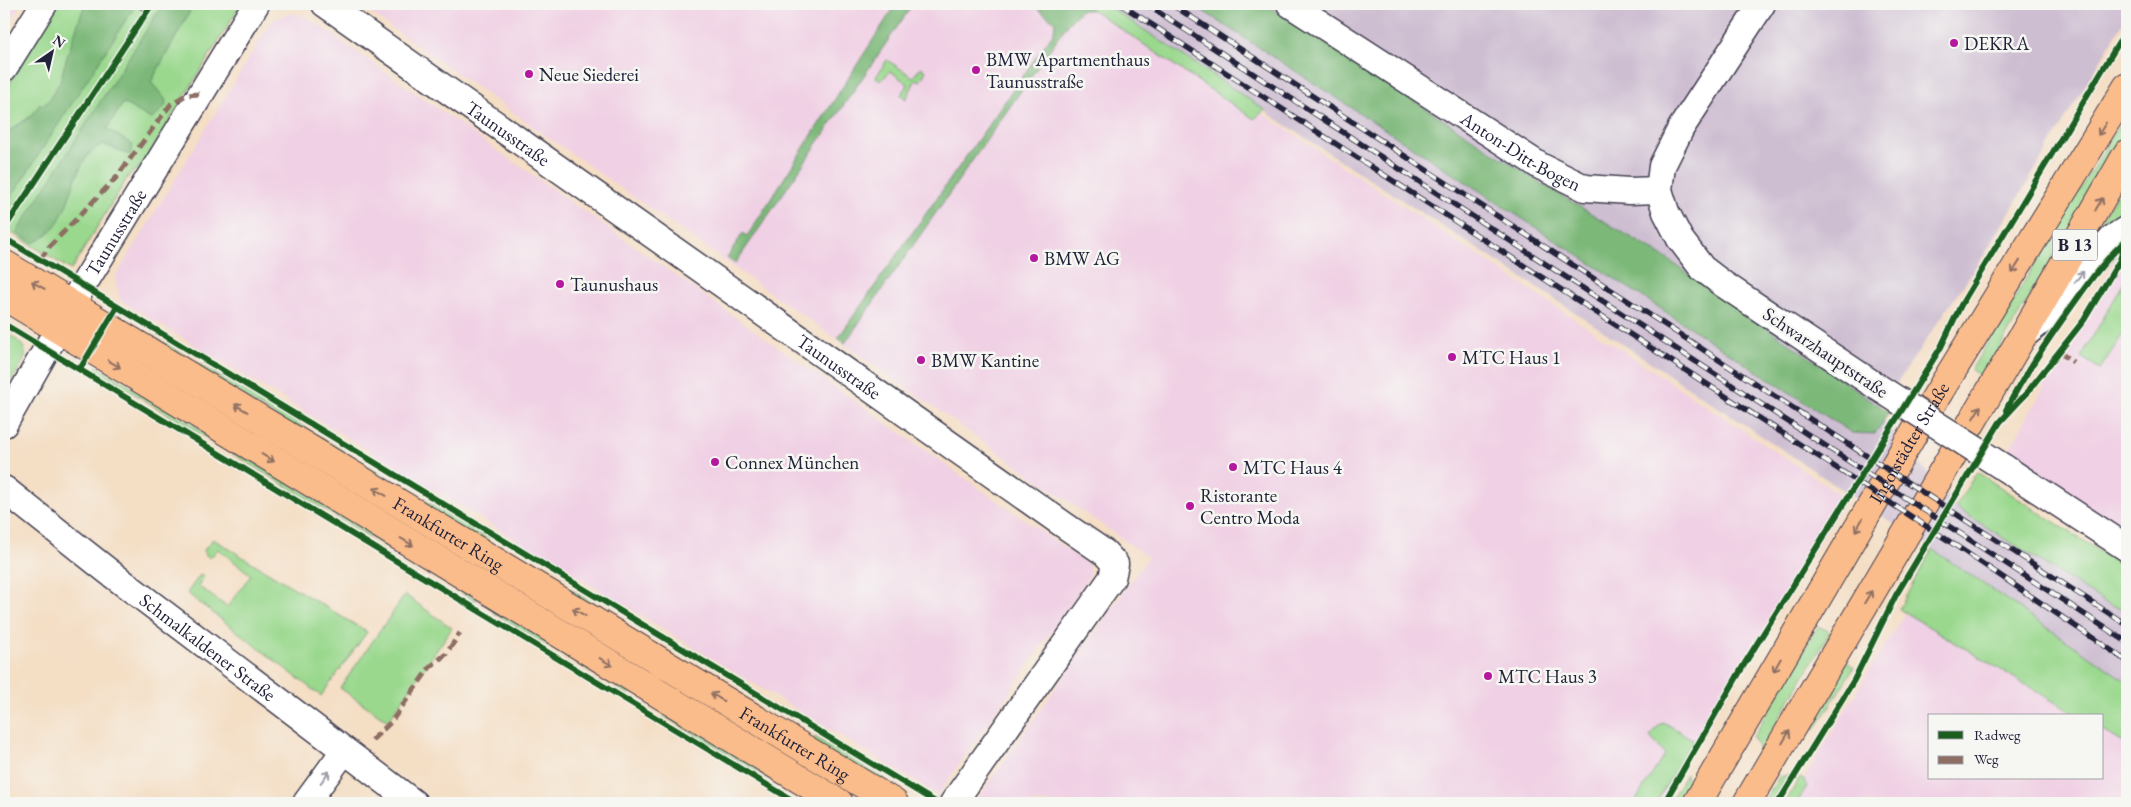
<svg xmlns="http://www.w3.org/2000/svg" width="2131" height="807" font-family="'EB Garamond',serif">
	<rect width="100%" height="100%" fill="#f6f6f2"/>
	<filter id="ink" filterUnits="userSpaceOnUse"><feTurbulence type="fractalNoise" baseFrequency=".02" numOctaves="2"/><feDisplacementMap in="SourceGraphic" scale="10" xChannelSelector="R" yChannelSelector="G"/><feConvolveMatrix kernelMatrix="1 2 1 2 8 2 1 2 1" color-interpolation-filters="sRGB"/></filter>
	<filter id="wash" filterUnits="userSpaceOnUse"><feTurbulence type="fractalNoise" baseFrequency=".0096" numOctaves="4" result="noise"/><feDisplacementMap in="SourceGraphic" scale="20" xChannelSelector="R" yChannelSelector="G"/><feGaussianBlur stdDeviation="1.12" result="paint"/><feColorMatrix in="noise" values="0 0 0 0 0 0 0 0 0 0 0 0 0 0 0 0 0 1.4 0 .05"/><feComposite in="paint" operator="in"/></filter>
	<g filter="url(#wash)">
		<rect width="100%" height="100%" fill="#f4dec4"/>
		<!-- built -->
		<path fill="#f0d0e4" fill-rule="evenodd" d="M4,4H21L4,33Z
			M358,4H1090L1260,112L1846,498L1660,803H975L1148,557Z
			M288,14H296L305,17L318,25L1089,565L1090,576L938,795L120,300L115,278L269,25L274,20Z
			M2127,241V538L2005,457Z
			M1931,570L2127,704V803H1789ZM1930,716H2102V778H1930Z"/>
		<!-- industrial -->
		<path fill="#cebed1" d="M1099,4H2127V16L1984,255L1877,412L1955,507L2111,606L2127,610V682L1932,549L1564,305Z"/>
		<!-- green -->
		<path fill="#9ad88d" stroke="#5e7d64" d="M57,4H241L142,166L129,175L71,270L4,228V93Z
			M1084,4H1105L1265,110L1254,119Z
			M887,60L913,77L921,67L926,71L920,81L916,79L906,99L901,95L908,84L890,71L881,81L876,77Z
			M2127,112V133L1982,377L1971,370Z
			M2127,177V213L2124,220L2067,277Z
			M2127,277V328L2100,369L2081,357Z
			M125,319L489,539L485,543L122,323Z
			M4,332C14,338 27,344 25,358L4,394Z
			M97,366L477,598V600H473L95,370Z
			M1977,472L2127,569V610L2111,606L1955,507Z
			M213,539L367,632L321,696L187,593L200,575L204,577L198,586L227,607L251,575L218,549L210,558L205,554L204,550Z
			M504,549L621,620H613L502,553Z
			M1932,549L2127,682V745L2102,730V716H2078L1899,609Z
			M405,595L452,628L388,721L340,688Z
			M493,608L630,690L631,693L628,694L494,613Z
			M1818,626L1830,632L1756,758L1758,747L1753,737Z
			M1847,662L1854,667L1814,731L1812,721Z
			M666,712L808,799L806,801L664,716Z
			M1665,723L1694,740L1656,803H1634L1665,754L1650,737L1660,724Z
			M815,737L886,780V786L812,741Z
			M1686,774C1688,787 1686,792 1679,803H1669Z
			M1788,775L1771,803H1763L1779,777Z
			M1800,777L1805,780L1807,786L1797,803H1785Z"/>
		<!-- forest -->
		<path fill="#7bb878" stroke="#4e6d5a" d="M85,4H132L135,6L8,202L4,200V134L30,117L40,104L47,103L61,80C60,76 81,14 85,4Z
			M163,4H194L151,82L165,99L166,105L154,118L151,119L123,103L107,129L133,145L130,155L103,144C65,160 79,224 33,243L16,233Z
			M896,4H913L735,264L727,258L743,233L747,236L749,233Z
			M1032,4H1084L1093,10H1081L1067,25L845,343L838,338L1054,32L1055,22Z
			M1192,4H1265L1542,184L1664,257L1889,412L1875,434L1852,433Z"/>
	</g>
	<g filter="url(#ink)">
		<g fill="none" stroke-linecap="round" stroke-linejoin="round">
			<defs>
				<g id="minor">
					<path id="s1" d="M325,4L1064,525L1105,553L1115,564L1112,578L953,803"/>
					<path id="s2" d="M1290,4L1540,166L1585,188L1629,191L1659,190"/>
					<path d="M1762,4L1681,128L1662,166L1659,190L1666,212L1680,239L1702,268L1723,284L1876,386"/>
					<path d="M4,68L44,4"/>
					<path d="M2024,335L2052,312L2080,275L2113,238L2127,229"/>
					<path id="s3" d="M4,424L82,287L256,4"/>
					<path d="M2003,467L2127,548"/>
					<path id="s4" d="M4,489L109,572L414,803"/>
					<path d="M306,803L344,751"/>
				</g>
				<g id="major">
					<path id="s5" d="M4,264L894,803"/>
					<path d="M4,296L839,803"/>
					<path id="s6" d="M1697,803L1915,431L2127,87"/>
					<path d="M1747,803L2022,337L2127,154"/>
				</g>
			</defs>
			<!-- minor casing -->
			<use href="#minor" stroke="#423e50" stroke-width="29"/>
			<!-- major casing -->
			<use href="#major" stroke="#423e50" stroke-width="30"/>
			<!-- minor -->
			<use href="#minor" stroke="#fff" stroke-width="26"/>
			<!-- major -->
			<use href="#major" stroke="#fabc8b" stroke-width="28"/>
			<defs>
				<path id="rail" d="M1120,4L1946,539L2127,661
					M1146,4L2127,642
					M1171,4L2127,625"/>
			</defs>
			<!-- rail casing -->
			<use href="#rail" stroke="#22223b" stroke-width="5.5"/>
			<!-- rail -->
			<use href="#rail" stroke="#f6f6f2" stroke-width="4" stroke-dasharray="11" stroke-linecap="butt"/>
			<defs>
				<path id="minor-bridge" d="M1876,386L2003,467"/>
			</defs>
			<!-- minor-bridge casing -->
			<use href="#minor-bridge" stroke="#423e50" stroke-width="29" stroke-linecap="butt"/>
			<!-- minor-bridge -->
			<use href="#minor-bridge" stroke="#fff" stroke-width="26"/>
			<!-- quiet -->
			<path stroke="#8d6e63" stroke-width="5" stroke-dasharray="10 5" stroke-linecap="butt" d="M137,4L147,11L145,15
				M40,260L49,247L115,179L171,104L186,95L199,94
				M2059,352L2073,362
				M372,740L391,722L430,667L446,654L460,633"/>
			<defs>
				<path id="cycleway" d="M4,229L152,4
					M4,238L937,803
					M4,324L797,803
					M80,369L117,307
					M2006,410C2023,376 2045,344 2067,313C2085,288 2102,262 2125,241
					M1664,803L1745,663L1941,347L1961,305L2127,29
					M1778,803L1854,680L1896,595L2000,422L2025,395L2084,320L2120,260L2127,235"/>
			</defs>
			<!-- cycleway casing -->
			<use href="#cycleway" stroke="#f6f6f2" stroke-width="9"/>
			<!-- cycleway -->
			<use href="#cycleway" stroke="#1b5e20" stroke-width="6"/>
		</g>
		<!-- one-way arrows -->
		<defs><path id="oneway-shaft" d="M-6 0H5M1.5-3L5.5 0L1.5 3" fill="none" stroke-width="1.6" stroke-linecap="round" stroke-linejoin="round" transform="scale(1.25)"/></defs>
		<g stroke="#8e6f63">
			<use href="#oneway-shaft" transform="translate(2102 129) rotate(122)"/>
			<use href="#oneway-shaft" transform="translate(2099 204) rotate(-60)"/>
			<use href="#oneway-shaft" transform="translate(2016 267) rotate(122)"/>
			<use href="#oneway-shaft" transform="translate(38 285) rotate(-149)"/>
			<use href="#oneway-shaft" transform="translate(114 364) rotate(31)"/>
			<use href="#oneway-shaft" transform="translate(241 408) rotate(-149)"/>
			<use href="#oneway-shaft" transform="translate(1977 412) rotate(-59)"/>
			<use href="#oneway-shaft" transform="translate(268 458) rotate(31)"/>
			<use href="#oneway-shaft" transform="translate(380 492) rotate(-149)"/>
			<use href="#oneway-shaft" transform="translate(1859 525) rotate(120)"/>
			<use href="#oneway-shaft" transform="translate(407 542) rotate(31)"/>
			<use href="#oneway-shaft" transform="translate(1868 597) rotate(-59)"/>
			<use href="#oneway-shaft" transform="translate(579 612) rotate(-149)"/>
			<use href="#oneway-shaft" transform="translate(606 662) rotate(31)"/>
			<use href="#oneway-shaft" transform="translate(1777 665) rotate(120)"/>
			<use href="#oneway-shaft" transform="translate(717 697) rotate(-149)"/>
			<use href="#oneway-shaft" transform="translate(1786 737) rotate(-60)"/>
		</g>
		<g stroke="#9c9ca7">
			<use href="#oneway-shaft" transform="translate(2079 277) rotate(-51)"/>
			<use href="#oneway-shaft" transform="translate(325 777) rotate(-54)"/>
		</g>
	</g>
	<!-- markers -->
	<g fill="#b5179e" stroke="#f6f6f2" stroke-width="2">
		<circle cx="1954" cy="43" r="5"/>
		<circle cx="976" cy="70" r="5"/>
		<circle cx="529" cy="74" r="5"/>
		<circle cx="1034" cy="258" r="5"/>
		<circle cx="560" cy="284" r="5"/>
		<circle cx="1452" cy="357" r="5"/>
		<circle cx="921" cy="360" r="5"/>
		<circle cx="715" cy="462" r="5"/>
		<circle cx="1233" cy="467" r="5"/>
		<circle cx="1190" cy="506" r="5"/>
		<circle cx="1488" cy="676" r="5"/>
	</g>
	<g text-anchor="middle" stroke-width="5" stroke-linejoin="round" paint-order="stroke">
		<!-- shield labels -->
		<rect fill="#f6f6f2" stroke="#626272" stroke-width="1" x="2052.5" y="229.5" width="45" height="31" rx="4"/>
		<g font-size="18" font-weight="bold" fill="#22223b">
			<text x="2075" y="251">B 13</text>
		</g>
		<!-- poi labels -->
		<g font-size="19" fill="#22223b" stroke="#f6f6f2" text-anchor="start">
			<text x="1964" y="50">DEKRA</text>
			<text x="986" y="66">BMW Apartmenthaus<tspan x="986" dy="22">Taunusstraße</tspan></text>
			<text x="539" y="81">Neue Siederei</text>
			<text x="1044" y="265">BMW AG</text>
			<text x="570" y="291">Taunushaus</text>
			<text x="1462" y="364">MTC Haus 1</text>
			<text x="931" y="367">BMW Kantine</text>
			<text x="725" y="469">Connex München</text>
			<text x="1243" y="474">MTC Haus 4</text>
			<text x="1200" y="502">Ristorante<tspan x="1200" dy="22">Centro Moda</tspan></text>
			<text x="1498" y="683">MTC Haus 3</text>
		</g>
		<!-- street labels -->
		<g font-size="19" fill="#22223b" stroke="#f6f6f2">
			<text dy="7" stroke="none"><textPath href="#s1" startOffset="224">Taunusstraße</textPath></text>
			<text dy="7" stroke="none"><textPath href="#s2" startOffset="274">Anton-Ditt-Bogen</textPath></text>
			<text dy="7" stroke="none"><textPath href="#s3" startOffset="222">Taunusstraße</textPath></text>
			<text transform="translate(1826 352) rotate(34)" y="7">Schwarzhauptstraße</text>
			<text dy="7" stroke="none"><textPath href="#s1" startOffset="629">Taunusstraße</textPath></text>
			<text dy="7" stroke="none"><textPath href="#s6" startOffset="418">Ingolstädter Straße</textPath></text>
			<text dy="7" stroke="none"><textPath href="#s5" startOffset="520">Frankfurter Ring</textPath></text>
			<text dy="7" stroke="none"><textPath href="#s4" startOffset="258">Schmalkaldener Straße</textPath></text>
			<text dy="7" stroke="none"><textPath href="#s5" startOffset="925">Frankfurter Ring</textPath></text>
		</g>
	</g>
	<!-- margin -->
	<rect width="2131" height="807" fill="none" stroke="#f6f6f2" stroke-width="20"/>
	<!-- legend -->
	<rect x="1928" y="714" width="175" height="65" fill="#f6f6f2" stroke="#a1a1a9"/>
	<rect x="1938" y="731" width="25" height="8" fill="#1b5e20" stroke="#a1a1a9"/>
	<text x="1974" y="740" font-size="15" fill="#22223b">Radweg</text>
	<rect x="1938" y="756" width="25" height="8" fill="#8d6e63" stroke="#a1a1a9"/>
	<text x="1974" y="764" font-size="15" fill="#22223b">Weg</text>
	<!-- north arrow -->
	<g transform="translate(52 52) rotate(34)" stroke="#f6f6f2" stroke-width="4" paint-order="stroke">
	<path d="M0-4L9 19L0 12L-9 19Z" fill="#22223b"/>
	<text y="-8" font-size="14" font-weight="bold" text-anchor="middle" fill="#22223b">N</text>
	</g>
</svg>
